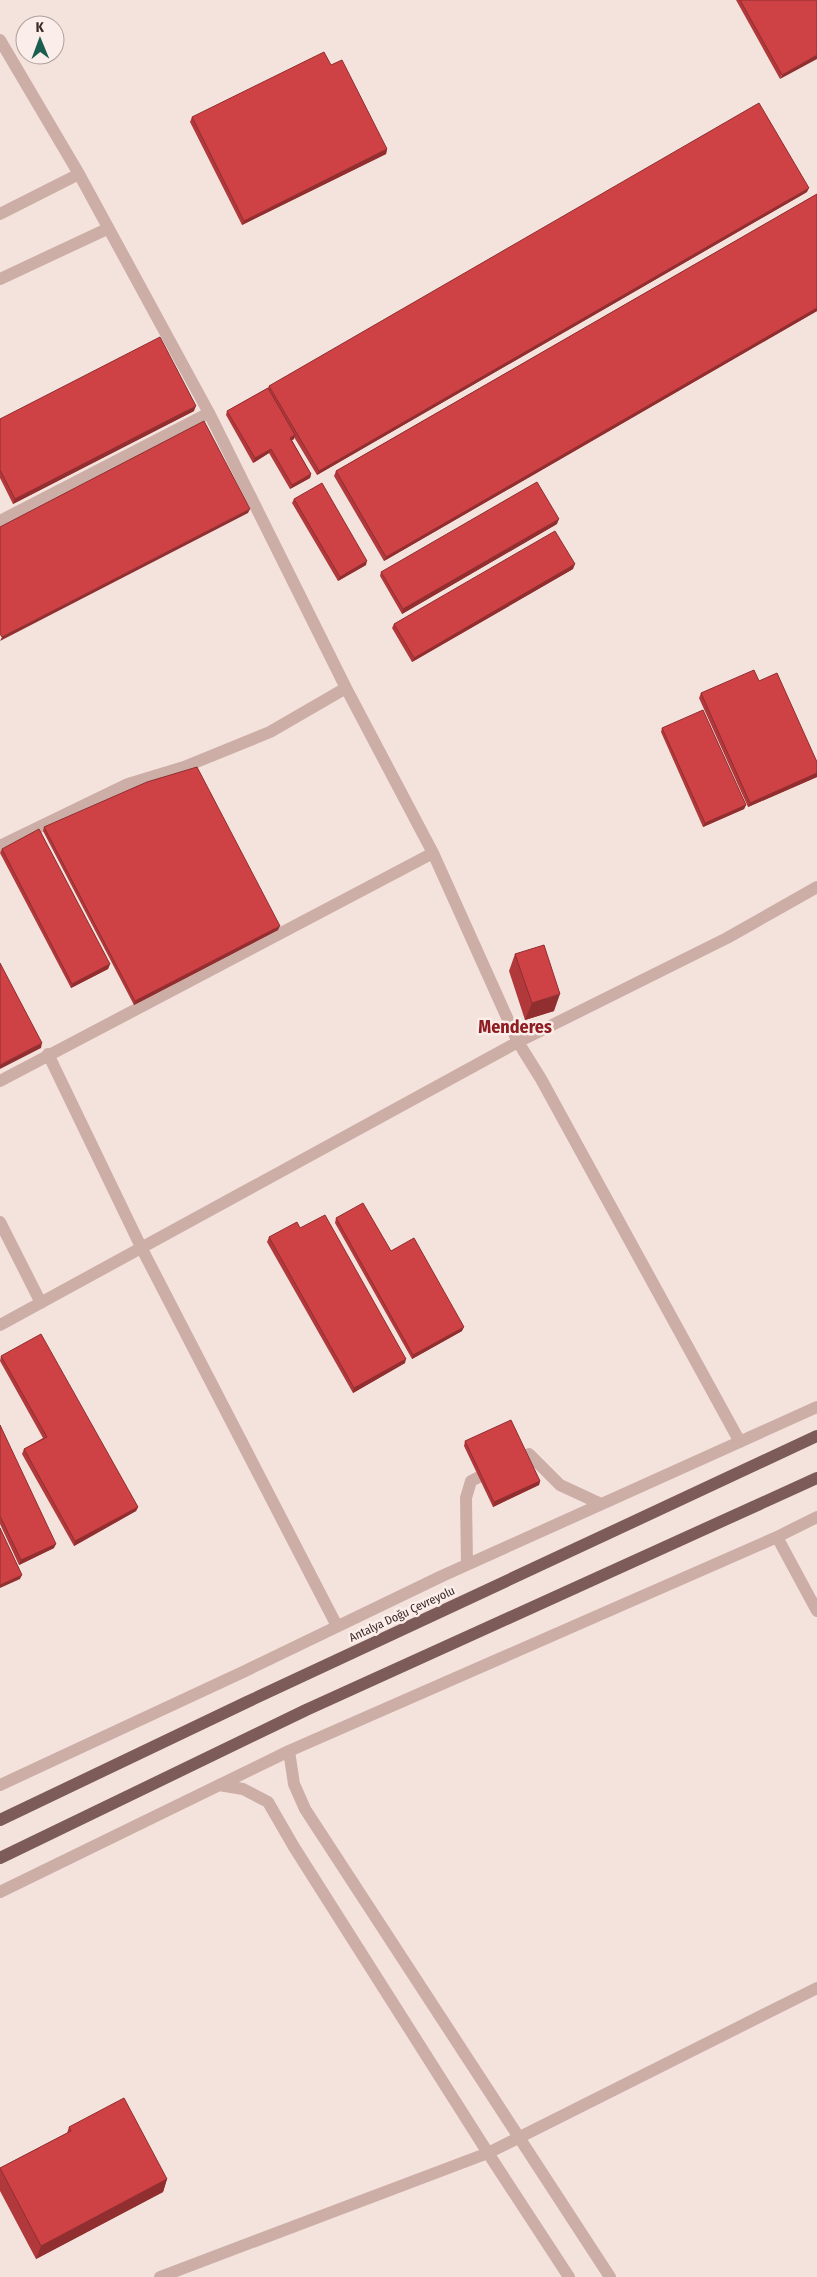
<svg xmlns="http://www.w3.org/2000/svg" width="817" height="2277" font-family="'Fira Sans Condensed',sans-serif">
	<rect width="100%" height="100%" fill="#f4e3dd"/>
	<g fill="none" stroke-linecap="round" stroke-linejoin="round">
		<!-- minor -->
		<path stroke="#cdaea7" stroke-width="12" d="M0,40L79,174L209,413L346,688L433,853L518,1042L541,1079L740,1442
			M0,214L79,174
			M0,279L107,229
			M0,521L209,413
			M0,846L128,784L184,767L270,732L346,688
			M48,1054L142,1249L337,1626
			M0,1081L433,853
			M0,1222L41,1303
			M0,1325L518,1042L727,938L817,887
			M525,1456L529,1454L560,1485L601,1504
			M777,1537L817,1611
			M467,1564L466,1498L471,1481L479,1477
			M289,1751L294,1784L305,1809L610,2277
			M0,1785L243,1672L442,1576L817,1407
			M219,1785L243,1789L268,1802L294,1847L488,2153L569,2277
			M0,1892L289,1751L777,1537L817,1517
			M160,2277L488,2153L817,1988"/>
		<!-- major -->
		<path stroke="#7c5b58" stroke-width="12" d="M0,1820L247,1702L817,1436
			M0,1858L306,1710L817,1478"/>
	</g>
	<!-- wall -->
	<path fill="#b1383b" d="M736,0H817L780,79Z
		M331,65L387,149L386,154L242,225L190,122L192,117Z
		M807,192L317,475L294,437V439L292,440L311,474L310,478L290,489L269,453L253,463L226,415L227,411L268,388L269,386Z
		M817,194V311L384,561L334,476L336,471Z
		M194,411L13,504L0,478V419Z
		M294,499L366,565L338,581L292,503Z
		M557,524L402,614L380,576L381,572Z
		M573,569L412,662L392,628L394,624Z
		M759,681L817,762V777L748,807L699,698L701,693Z
		M662,728L746,805L744,809L703,827L661,732Z
		M44,827L278,930L134,1005L43,831Z
		M2,849L110,964L108,969L71,988L0,853Z
		M515,954L554,1011L525,1020L509,971Z
		M336,1218L462,1331L412,1359L335,1223Z
		M300,1228L405,1363L353,1393L267,1242L269,1237Z
		M1,1356L138,1507L136,1511L74,1546L22,1454L24,1449L43,1438L0,1361Z
		M0,1425L54,1548L19,1565L0,1524Z
		M465,1441L540,1481L539,1485L493,1507L464,1446Z
		M69,2127L167,2179L163,2192L36,2259L0,2191V2168L67,2133Z"/>
	<!-- shaded-wall -->
	<path fill="#902e30" d="M817,55V59L780,79L782,75Z
		M387,149L386,154L242,225L244,221Z
		M809,188L807,192L317,475L319,471Z
		M817,308V311L384,561L386,557Z
		M196,406L194,411L13,504L15,499Z
		M295,435L294,439L289,442L290,438Z
		M271,449L269,453L253,463L255,458Z
		M311,474L310,478L290,489L292,485Z
		M250,509L248,513L0,641L2,637Z
		M559,519L557,524L402,614L403,609Z
		M367,561L366,565L338,581L340,577Z
		M575,564L573,569L412,662L414,658Z
		M817,773V777L748,807L750,803Z
		M746,805L744,809L703,827L705,823Z
		M280,926L278,930L134,1005L135,1001Z
		M110,964L108,969L71,988L72,984Z
		M560,994L554,1011L525,1020L532,1003Z
		M42,1043L41,1048L0,1069V1065Z
		M464,1327L462,1331L412,1359L413,1355Z
		M406,1359L405,1363L353,1393L354,1388Z
		M540,1481L539,1485L493,1507L494,1502Z
		M138,1507L136,1511L74,1546L75,1541Z
		M56,1544L54,1548L19,1565L21,1560Z
		M22,1575L20,1579L0,1588V1585Z
		M167,2179L163,2192L36,2259L41,2246Z"/>
	<!-- building -->
	<path fill="#ce4145" stroke="#902e30" d="M740,0H817V55L782,75Z
		M324,52L331,65L342,60L387,149L244,221L192,117Z
		M759,103L809,188L319,471L269,386Z
		M817,194V308L386,557L336,471Z
		M160,337L196,406L15,499L0,470V419Z
		M268,388L295,435L290,438L311,474L292,485L271,449L255,458L227,411Z
		M204,421L250,509L2,637L0,634V527Z
		M537,482L559,519L403,609L381,572Z
		M322,483L367,561L340,577L294,499Z
		M555,531L575,564L414,658L394,624Z
		M754,670L759,681L777,673L817,762V773L750,803L701,693Z
		M703,710L746,805L705,823L662,728Z
		M197,767L280,926L135,1001L44,827L147,782Z
		M39,829L110,964L72,984L2,849Z
		M544,945L560,994L532,1003L515,954Z
		M0,963L42,1043L0,1065Z
		M363,1203L391,1251L414,1238L464,1327L413,1355L336,1218Z
		M325,1215L406,1359L354,1388L269,1237L297,1222L300,1228Z
		M41,1334L138,1507L75,1541L24,1449L47,1437L1,1356Z
		M511,1420L540,1481L494,1502L465,1441Z
		M0,1425L56,1544L21,1560L0,1516Z
		M0,1528L22,1575L0,1585Z
		M124,2098L167,2179L41,2246L0,2168L71,2131L69,2127Z"/>
	<g text-anchor="middle" stroke-width="5" stroke-linejoin="round" paint-order="stroke">
		<!-- street labels -->
		<g font-size="12" fill="#392928" stroke="#fbeeea">
			<text transform="translate(402 1614) rotate(-25)" y="4">Antalya Doğu Çevreyolu</text>
		</g>
		<!-- district labels -->
		<g font-size="18" font-weight="bold" fill="#8e1c20" stroke="#fbeeea">
			<text x="515" y="1033">Menderes</text>
		</g>
	</g>
	<!-- north arrow -->
	<g transform="translate(40 40) rotate(359)"><circle r="24" fill="#fbeeea" stroke="#ad9f9c"/>
	<path d="M0-4L9 19L0 12L-9 19Z" fill="#1b5e50"/>
	<text y="-8" font-size="14" font-weight="bold" text-anchor="middle" fill="#392928">K</text>
	</g>
</svg>
